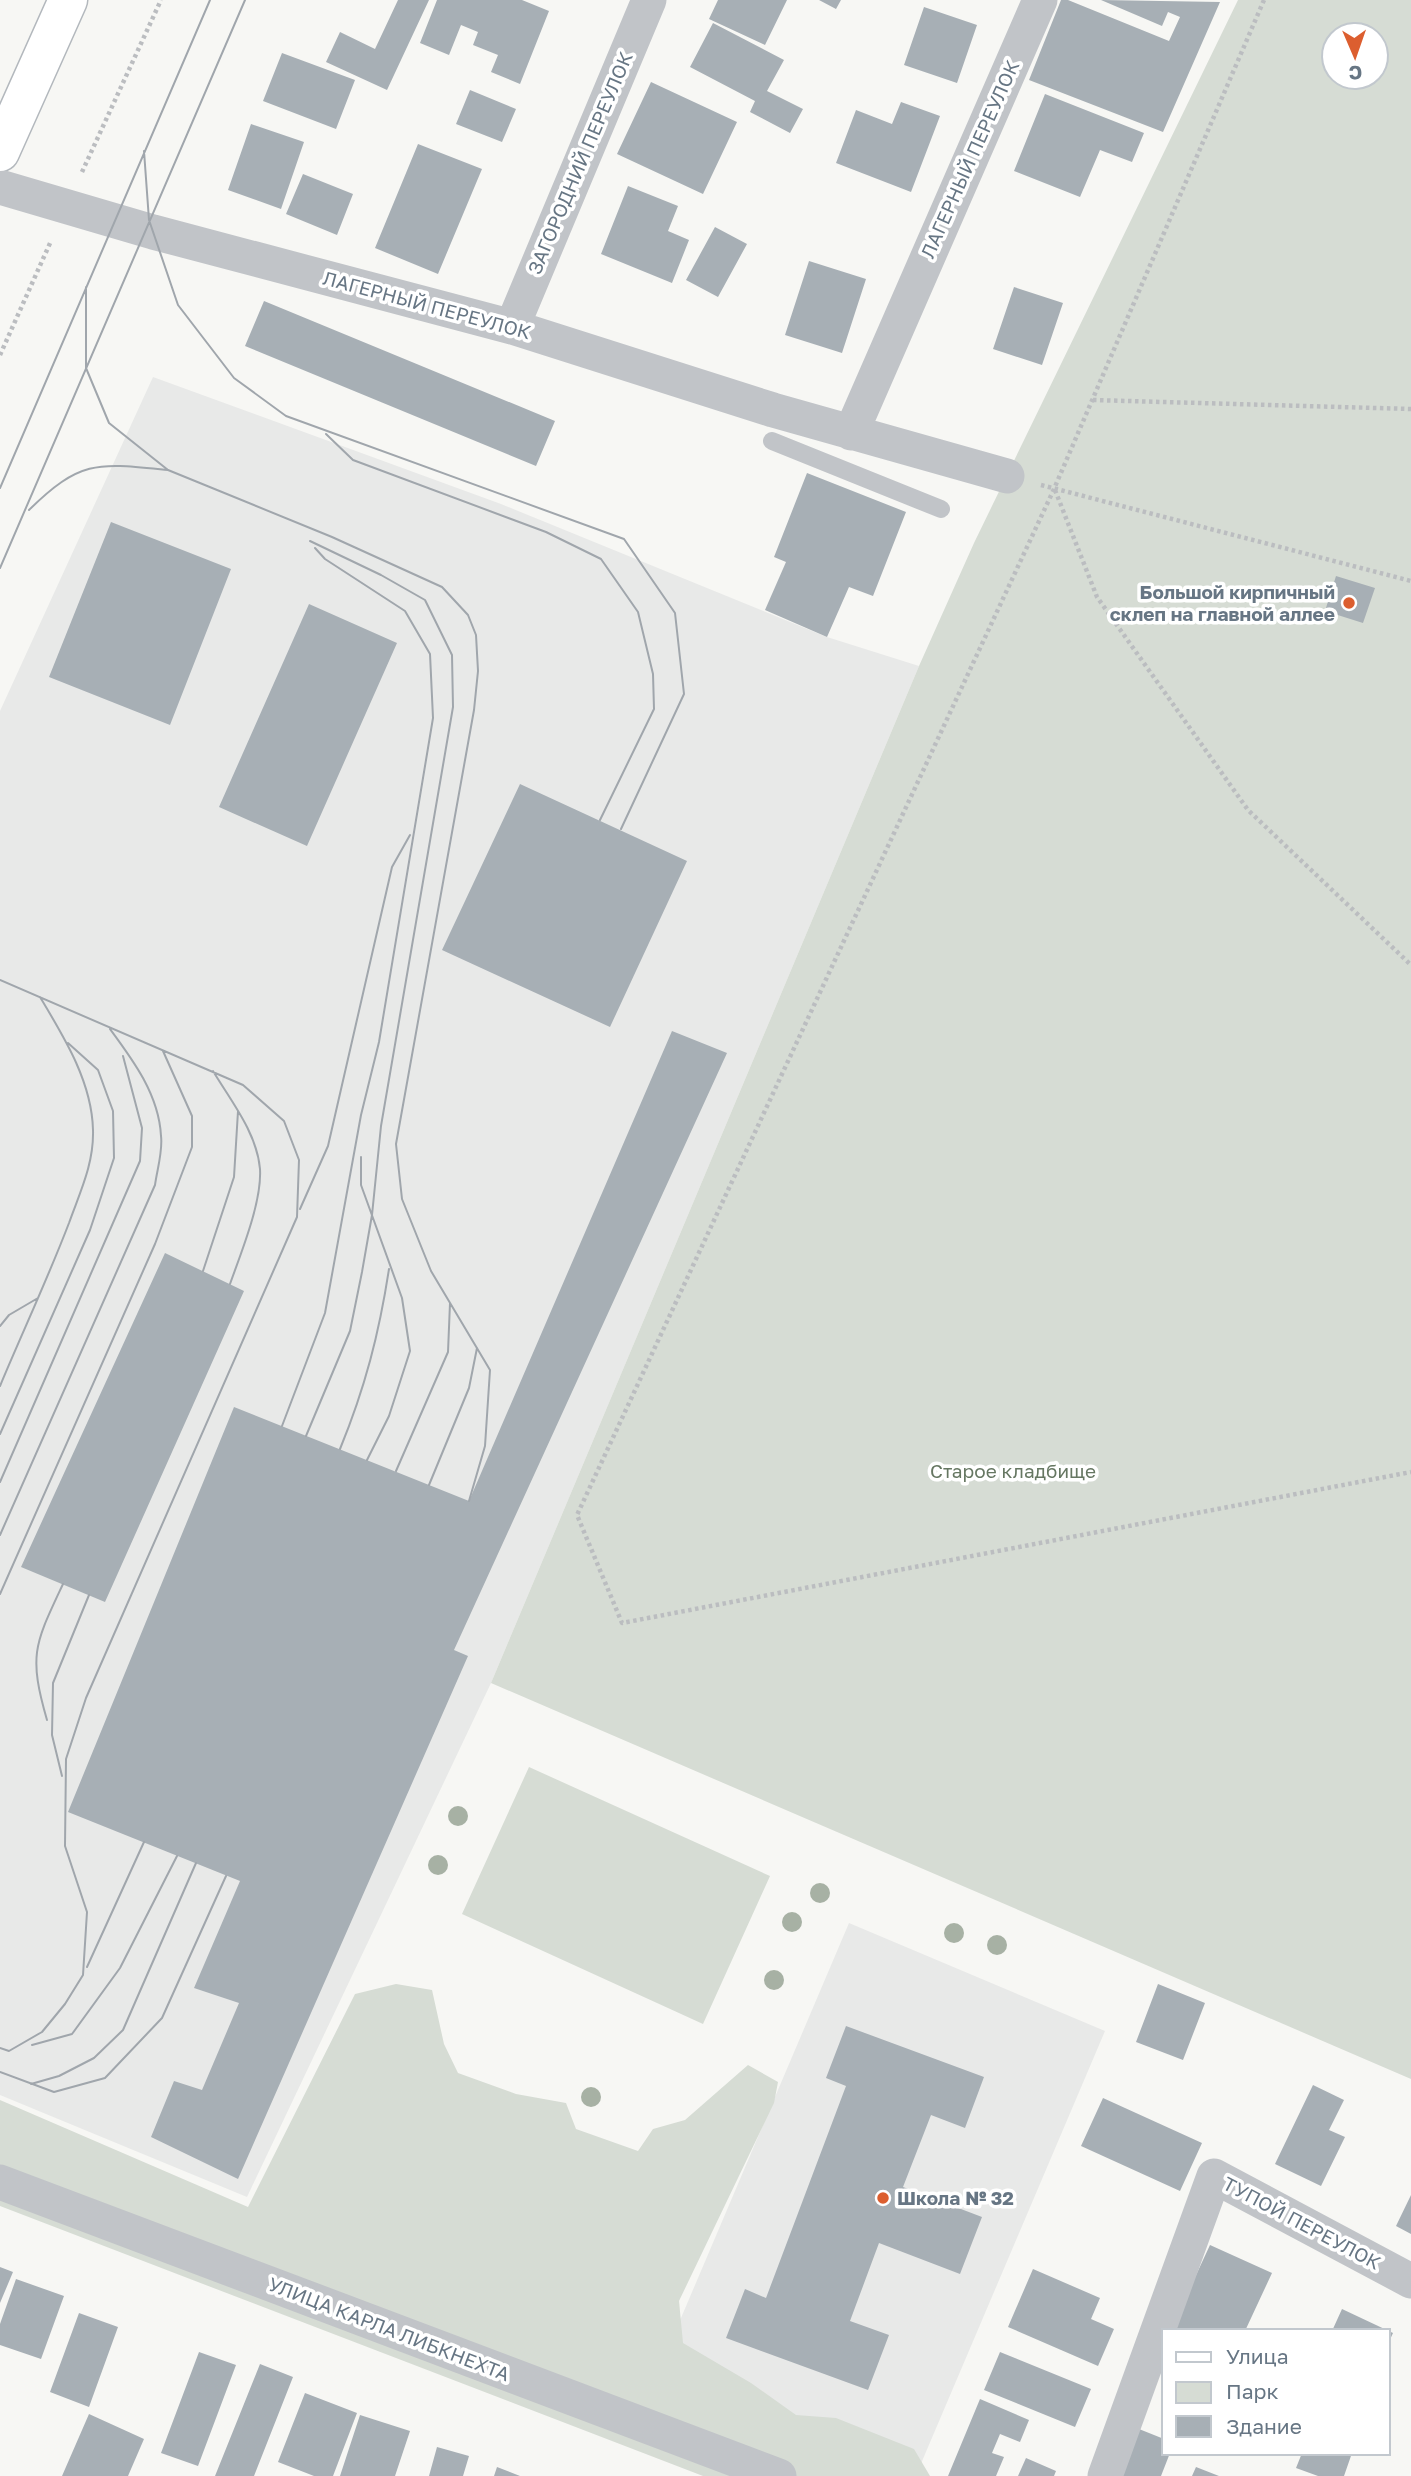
<svg xmlns="http://www.w3.org/2000/svg" width="1411" height="2476" font-family="'Golos Text',sans-serif">
	<rect width="100%" height="100%" fill="#f7f7f4"/>
	<!-- built -->
	<path fill="#e8e9e8" d="M153,377L501,504L827,637L919,666L491,1683L247,2197L0,2095V711Z
		M849,1923L1105,2031L917,2473L661,2365Z"/>
	<!-- green -->
	<path fill="#d6dcd4" fill-rule="evenodd" d="M1238,0H1411V2079L491,1683L919,666L974,543ZM1334,35H1376V77H1334Z
		M529,1767L770,1876L703,2024L462,1914Z
		M396,1984L432,1990L444,2044L458,2073L516,2094L566,2103L576,2129L638,2151L653,2129L685,2120L748,2065L778,2082L774,2103L679,2301L683,2343L751,2383L796,2415L836,2418L914,2449L930,2476H703L0,2206V2100L248,2207L355,1994Z"/>
	<!-- building -->
	<path fill="#a7afb5" d="M398,0H429L387,90L326,62L340,32L375,49Z
		M437,0H522L549,11L520,84L491,72L498,55L473,45L478,32L461,25L449,55L420,43Z
		M718,0H787L765,45L709,19Z
		M819,0H841L836,9Z
		M1061,0H1068L1169,41L1180,17L1168,12L1162,26L1101,0L1220,2L1163,132L1029,80Z
		M924,7L977,25L957,83L904,65Z
		M713,23L784,60L767,91L803,109L790,133L750,112L755,101L690,67Z
		M282,53L355,80L336,129L263,101Z
		M651,82L737,122L703,194L617,154Z
		M470,90L516,109L502,142L456,124Z
		M1045,94L1144,133L1132,162L1100,150L1080,197L1014,171Z
		M901,102L940,116L911,192L836,163L856,110L892,124Z
		M251,124L304,142L281,209L228,190Z
		M418,144L482,169L438,274L375,248Z
		M303,174L353,194L337,235L286,214Z
		M628,186L678,206L668,231L689,240L672,283L601,254Z
		M715,227L747,244L718,297L686,280Z
		M809,261L866,279L842,353L785,335Z
		M1014,287L1063,303L1042,365L993,349Z
		M264,301L555,421L536,466L245,346Z
		M807,473L906,512L873,596L849,587L827,637L765,610L786,562L774,557Z
		M111,522L231,569L170,725L49,677Z
		M1336,576L1375,588L1363,623L1325,611Z
		M309,604L397,643L307,846L219,807Z
		M520,784L687,861L610,1027L442,950Z
		M672,1031L727,1053L454,1650L468,1656L238,2179L151,2137L174,2081L202,2090L239,2003L194,1988L240,1881L68,1812L234,1407L469,1501Z
		M165,1253L244,1291L105,1602L21,1567Z
		M1158,1984L1205,2003L1183,2060L1136,2042Z
		M846,2026L984,2077L965,2128L931,2115L903,2187L982,2217L960,2274L879,2243L850,2321L889,2335L868,2390L726,2338L745,2289L766,2298L846,2086L826,2078Z
		M1313,2085L1344,2100L1329,2130L1345,2137L1321,2186L1275,2164Z
		M1103,2098L1202,2143L1180,2191L1081,2146Z
		M1411,2195V2234L1396,2226Z
		M1210,2245L1272,2273L1245,2331H1170Z
		M0,2267L13,2272L0,2303Z
		M1033,2269L1100,2298L1091,2319L1114,2329L1098,2366L1008,2327Z
		M16,2279L64,2296L41,2359L0,2345V2324Z
		M1342,2309L1393,2333L1388,2344V2331H1332Z
		M79,2313L118,2327L89,2407L50,2392Z
		M199,2352L236,2365L198,2466L161,2453Z
		M1000,2352L1091,2389L1075,2427L984,2390Z
		M260,2364L293,2377L254,2476H215Z
		M305,2393L357,2413L333,2476H314L278,2462Z
		M980,2399L1029,2420L1020,2442L1000,2434L992,2453L1004,2457L996,2476H948Z
		M89,2414L144,2439L128,2476H62Z
		M360,2415L410,2431L395,2476H340Z
		M1124,2423L1164,2439V2453H1170L1161,2476H1102Z
		M437,2447L469,2456L463,2476H429Z
		M1302,2453H1352L1344,2476H1318L1296,2468Z
		M1026,2458L1056,2471L1054,2476H1018Z
		M497,2467L520,2476H494Z
		M1196,2467L1219,2476H1192Z"/>
	<g fill="none" stroke-linecap="round" stroke-linejoin="round">
		<defs>
			<path id="secondary" d="M0,152L68,0"/>
		</defs>
		<!-- secondary casing -->
		<use href="#secondary" stroke="#b3b8bd" stroke-width="41"/>
		<!-- path -->
		<path stroke="#bbbdc0" stroke-width="4.5" stroke-dasharray="3.5 3.5" stroke-linecap="butt" d="M1264,0L1054,489L577,1515L622,1623L1411,1472
			M82,172L161,0
			M0,355L51,241
			M1093,400L1411,409
			M1041,485L1411,581
			M1055,490L1097,597L1248,810L1411,965"/>
		<!-- service -->
		<path stroke="#c1c4c8" stroke-width="18" d="M772,441L941,509"/>
		<!-- minor -->
		<path stroke="#c1c4c8" stroke-width="35" d="M0,187L153,232L512,327L773,410L1007,476
			M512,327L649,0
			M851,433L1040,0
			M0,2182L779,2476
			M1105,2476L1214,2176L1411,2281"/>
		<!-- secondary -->
		<use href="#secondary" stroke="#fff" stroke-width="38"/>
		<!-- tram -->
		<path stroke="#a0a6ac" stroke-width="2" d="M144,151L149,220L178,305L234,378L286,416L624,539L675,613L684,694L621,829
			M86,287V368L109,423L168,470L332,537L442,587L468,615L476,635L478,671L474,710L396,1144L402,1199L431,1271L490,1370L485,1446L469,1501
			M326,434L353,460L546,532L601,559L638,612L653,674L654,709L600,820
			M0,488L210,0
			M29,510C81,459 98,463 168,470
			M0,568L245,0
			M0,980L243,1085L284,1121L299,1160L297,1217L86,1698L66,1759L65,1846L87,1912L83,1975L65,2004L42,2032L9,2051L0,2048
			M213,1071C231,1101 257,1133 260,1169C262,1202 241,1253 230,1284
			M361,1157V1185L402,1298L410,1351L389,1416L367,1460
			M300,1209L328,1146L392,867L410,835
			M203,1271L234,1177L238,1111
			M0,1326L9,1315L38,1298
			M0,1386C23,1331 48,1278 69,1223C80,1192 94,1164 93,1130C92,1082 64,1037 40,997
			M282,1426L325,1313L361,1115L379,1042L433,718L430,654L405,611L325,559L315,548
			M0,1434L90,1230L114,1158L113,1111L98,1070L68,1043
			M306,1436L350,1331L362,1272L372,1215L381,1126L453,707L452,655L425,600L381,575L310,541
			M340,1449C365,1388 379,1334 389,1269
			M396,1471L448,1352L450,1303
			M0,1482L140,1161L142,1128L123,1056
			M429,1485L469,1388L477,1348
			M0,1535L155,1185C157,1170 163,1151 161,1136C159,1095 133,1060 110,1029
			M0,1594L155,1244L192,1147V1116L163,1051
			M47,1720C28,1654 35,1644 63,1584
			M62,1776L52,1735L53,1683L89,1595
			M87,1967L144,1842
			M32,2045L72,2034L120,1968L177,1856
			M0,2072L54,2092L105,2078L162,2018L226,1876
			M31,2084L59,2076L94,2058L123,2030L196,1863"/>
	</g>
	<!-- trees -->
	<g fill="#a7b1a4">
		<circle cx="458" cy="1816" r="10"/>
		<circle cx="438" cy="1865" r="10"/>
		<circle cx="820" cy="1893" r="10"/>
		<circle cx="792" cy="1922" r="10"/>
		<circle cx="954" cy="1933" r="10"/>
		<circle cx="997" cy="1945" r="10"/>
		<circle cx="774" cy="1980" r="10"/>
		<circle cx="591" cy="2097" r="10"/>
	</g>
	<!-- markers -->
	<g fill="#dc5e2f" stroke="#fff" stroke-width="2.5">
		<circle cx="1349" cy="603" r="7"/>
		<circle cx="883" cy="2198" r="7"/>
	</g>
	<g text-anchor="middle" stroke-width="7" stroke-linejoin="round" paint-order="stroke">
		<!-- street labels -->
		<g font-size="19" fill="#677684" stroke="#fff">
			<text transform="translate(970 159) rotate(-66)" y="7">ЛАГЕРНЫЙ ПЕРЕУЛОК</text>
			<text transform="translate(580 163) rotate(-67)" y="7">ЗАГОРОДНИЙ ПЕРЕУЛОК</text>
			<text transform="translate(427 305) rotate(15)" y="7">ЛАГЕРНЫЙ ПЕРЕУЛОК</text>
			<text transform="translate(1302 2223) rotate(28)" y="7">ТУПОЙ ПЕРЕУЛОК</text>
			<text transform="translate(389 2329) rotate(21)" y="7">УЛИЦА КАРЛА ЛИБКНЕХТА</text>
		</g>
		<!-- poi labels -->
		<g font-size="19" font-weight="bold" fill="#677684" stroke="#fff" text-anchor="end">
			<text x="1335" y="599">Большой кирпичный<tspan x="1335" dy="22">склеп на главной аллее</tspan></text>
			<text x="897" y="2205" text-anchor="start">Школа № 32</text>
		</g>
		<!-- park labels -->
		<g font-size="19" fill="#667762" stroke="#fff">
			<text x="1013" y="1478">Старое кладбище</text>
		</g>
	</g>
	<!-- legend -->
	<rect x="1162" y="2329" width="228" height="126" fill="#ffffff" stroke="#c2c8ce" stroke-width="2"/>
	<rect x="1176" y="2352" width="35" height="10" fill="#ffffff" stroke="#c2c8ce" stroke-width="2"/>
	<text x="1226" y="2364" font-size="21" fill="#677684">Улица</text>
	<rect x="1176" y="2382" width="35" height="21" fill="#d6dcd4" stroke="#c2c8ce" stroke-width="2"/>
	<text x="1226" y="2399" font-size="21" fill="#677684">Парк</text>
	<rect x="1176" y="2416" width="35" height="21" fill="#a7afb5" stroke="#c2c8ce" stroke-width="2"/>
	<text x="1226" y="2434" font-size="21" fill="#677684">Здание</text>
	<!-- north arrow -->
	<g transform="translate(1355 56) rotate(178)"><circle r="33" fill="#ffffff" stroke="#c2c8ce" stroke-width="2"/>
	<path d="M0-5L12 26L0 18L-12 26Z" fill="#dc5e2f"/>
	<text y="-10" font-size="19" font-weight="bold" text-anchor="middle" fill="#677684">С</text>
	</g>
</svg>
